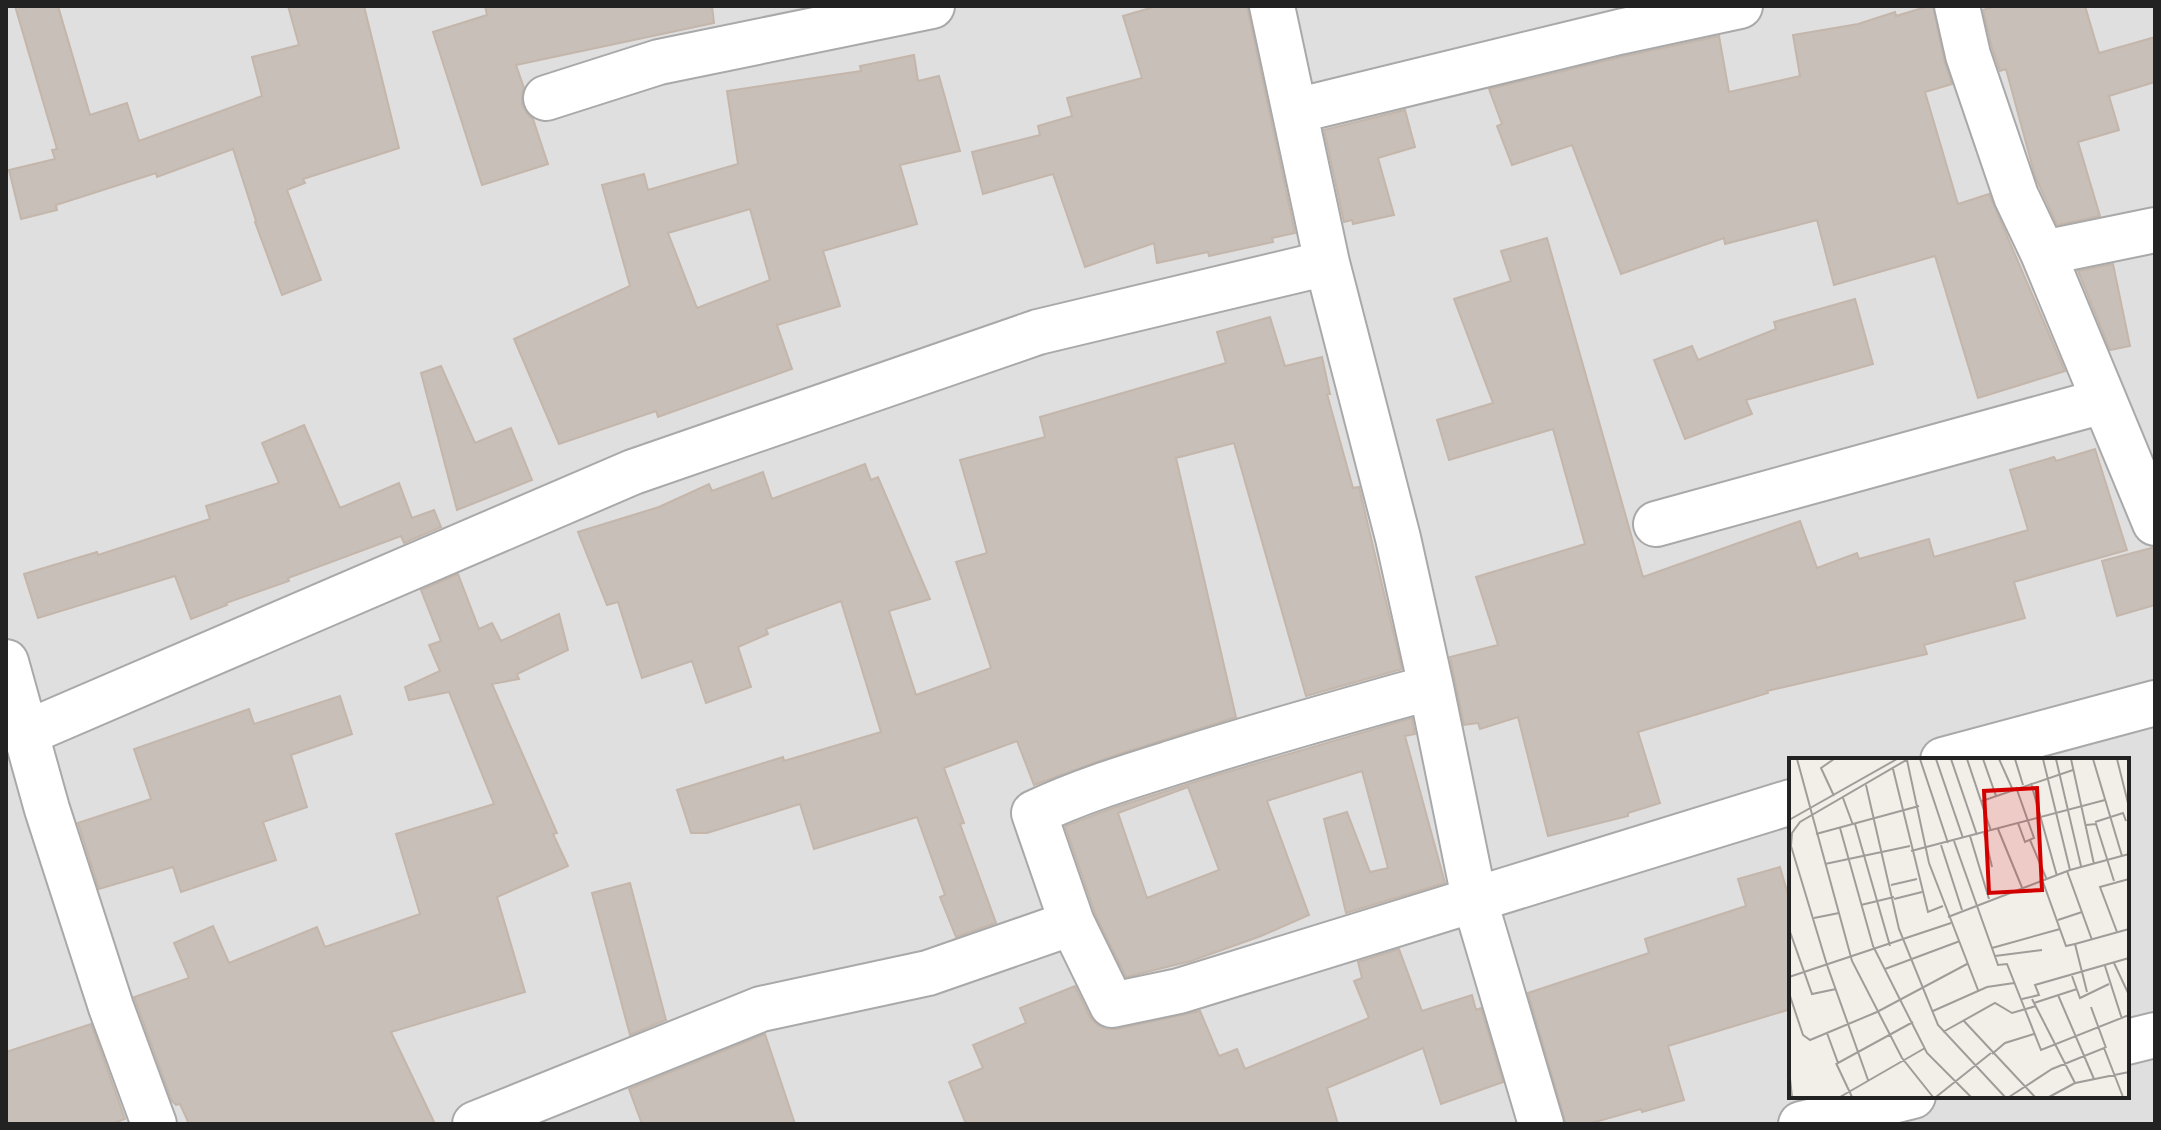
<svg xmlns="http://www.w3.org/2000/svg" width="2161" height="1130" font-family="Signika,sans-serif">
	<rect width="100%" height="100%" fill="#f2efe9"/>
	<!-- residential -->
	<path fill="#e0dfdf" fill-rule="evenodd" d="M6,6H2155V1124H6ZM1791,760H2127V1096H1791Z"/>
	<!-- building -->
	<path fill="#c7bfb8" stroke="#c4b6ab" stroke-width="2" fill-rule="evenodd" d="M15,6H58L90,115L127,103L139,141L262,96L252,57L299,45L288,6H364L399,148L303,179L305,183L287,190L321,280L282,295L255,222L256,221L233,149L157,177L156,173L56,205L57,210L21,219L9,170L55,159L52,150L57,149Z
		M485,6H712L714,23L516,65L524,88L522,93V105L529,116L533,119L548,164L482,185L433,32L487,15Z
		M1157,6H1247L1295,233L1272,238L1273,242L1209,256L1208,252L1157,263L1154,243L1085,267L1053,174L983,194L972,152L1040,135L1038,126L1072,116L1067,98L1142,78L1123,16Z
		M1929,6H1933L1944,60L1952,84L1925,92L1958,204L1989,194L2065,371L1978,398L1935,256L1834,285L1817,220L1725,244L1724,238L1621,274L1572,145L1512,165L1497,126L1502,124L1489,89L1625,56L1719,36L1729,92L1800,76L1793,35L1858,24L1895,12L1896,16Z
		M1996,6H2085L2099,53L2155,37V82L2109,96L2119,130L2078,142L2100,216L2057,225L2035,176L2006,69L2000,71L1992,48L1983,10Z
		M914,55L918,81L939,76L960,151L900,165L917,224L823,251L840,306L777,325L792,369L658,417L656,411L559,444L514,339L630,286L602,185L644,174L648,190L738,164L727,91L861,71L860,66ZM750,209L770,280L697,308L668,233Z
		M1405,110L1415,147L1378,158L1394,215L1353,224L1352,220L1344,222L1324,130Z
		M1547,238L1643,577L1800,521L1817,568L1857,553L1859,559L1929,539L1934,557L2028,530L2010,470L2054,457L2056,461L2095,449L2127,550L2014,582L2025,618L1924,645L1927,654L1767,691L1768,693L1638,732L1660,803L1628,813V816L1548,836L1518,717L1480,729L1478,723L1464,725L1450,657L1498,645L1476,577L1585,544L1553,429L1449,460L1437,420L1493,403L1454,299L1511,281L1501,251Z
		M2113,264L2130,346L2110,350L2078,271Z
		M1855,299L1873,364L1746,400L1752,414L1685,439L1654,360L1692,346L1698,360L1776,329L1774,322Z
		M1270,317L1285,366L1322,357L1330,394H1327L1353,488L1359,487L1402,669L1306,696L1234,443L1176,458L1236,717L1116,755L1034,785L1017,741L944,768L964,823L960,824L996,923L956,937L940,897L945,895L917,817L814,849L800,804L707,833H691L677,790L783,757L784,761L881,732L841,601L766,629L768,634L738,647L751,687L706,703L692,661L642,678L618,602L607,605L578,532L659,507L709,484L712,491L763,472L772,499L865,464L871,480L878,477L930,599L889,611L916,695L991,668L956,562L987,553L960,460L1045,437L1040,417L1226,363L1217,332Z
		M441,366L475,443L511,428L532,480L457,510L421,373Z
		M304,425L340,508L399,483L412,518L434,510L441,527L404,543L401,536L288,578L289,581L226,603L227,605L191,619L175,576L38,618L24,574L97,552L98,555L210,519L206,506L279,483L262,443Z
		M2155,547V605L2117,616L2102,561Z
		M458,574L479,629L492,623L501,641L559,614L568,650L517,674L519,679L492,684L557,833L553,834L568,866L497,897L525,992L391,1032L435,1124H189L180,1104L176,1105L172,1101L134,997L189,978L174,943L213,926L229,963L317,927L325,947L420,914L396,834L494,804L449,692L409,700L405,687L440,671L429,645L441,641L421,590Z
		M340,696L352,734L291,755L307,807L263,822L276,860L181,892L173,867L99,889L78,823L151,799L134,749L249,709L254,724Z
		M1412,718L1415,734L1405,736L1445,883L1346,913L1324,819L1347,812L1370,872L1388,868L1362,771L1267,801L1309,915L1261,936L1191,961L1126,977L1096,916L1065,826L1113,808L1217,775ZM1188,787L1219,870L1147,898L1118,813Z
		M1780,867L1791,905V1009L1668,1046L1684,1100L1642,1112L1641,1109L1588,1124H1566L1528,993L1649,953L1645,939L1746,906L1738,879Z
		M630,883L666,1020L630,1035L592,893Z
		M1399,949L1422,1011L1472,995L1476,1010L1481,1008L1503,1082L1441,1104L1423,1048L1327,1088L1338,1124H966L949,1082L983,1068L973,1045L1026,1023L1020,1008L1075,986L1090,1017L1097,1025L1107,1029H1117L1200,1011L1219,1056L1237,1049L1245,1069L1369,1018L1354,981L1362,978L1358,962Z
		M91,1024L125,1119L111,1124H6V1052Z
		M765,1034L795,1124H642L629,1089Z"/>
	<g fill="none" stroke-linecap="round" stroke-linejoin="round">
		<defs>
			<path id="street" d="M1272,6L1327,263L1398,538L1431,687L1474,898L1541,1124
				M1957,6L1968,55L2016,196L2043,253L2155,523
				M546,98L659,62L932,6
				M1295,111L1619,32L1740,6
				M2043,253L2155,230
				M1656,524L2103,401
				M6,662L47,809L111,1007L154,1124
				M1431,687C1347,711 1262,734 1178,761C1130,776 1080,791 1034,813L1072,923L1112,1005L1179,991L1791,802
				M26,733L633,472L1038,332L1327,263
				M1943,760L2155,703
				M2127,1042L2155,1035
				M475,1124L761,1009L928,973L1072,923
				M1801,1124L1913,1096"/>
		</defs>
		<!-- street casing -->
		<use href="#street" stroke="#a9a9a9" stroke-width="48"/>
		<!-- street -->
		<use href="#street" stroke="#fff" stroke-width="44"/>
	</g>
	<!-- overview -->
	<g transform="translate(1789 758)">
		<rect width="340" height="340" fill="#f2efe9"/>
		<path fill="none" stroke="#9f9d99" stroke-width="2" d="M8,1L63,203L113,300L144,339M131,1L159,85M147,1L174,80M162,1L188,77M178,1L202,73M194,1L207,38M210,1L223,30M226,1L234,27M254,1L281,112M267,1L292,108M282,1L305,106M304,1L333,98M328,1L340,49M118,2L140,105L189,232M104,11L139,154L154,148M242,25L268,118M77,27L110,171L149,267L216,339M227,29L245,80L236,84L229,65M45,38L32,10L45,1M54,40L64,67M193,43L284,12M0,62L108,1M306,64L334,55L337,63M66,66L101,188M297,67L307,66L325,123M51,70L84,188L138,295L182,339M209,71L234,132M195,75L203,109M27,76L130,48M181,78L200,141M241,82L258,122M165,83L209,207L218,206L252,292L340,257M152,87L173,152M122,93L316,42M36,106L121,88M278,113L303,182M254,124L277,188L286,186L298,234M102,127L128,121M105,141L133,134M72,147L105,139M159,159L281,112L340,96M25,160L50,155M269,162L293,154M0,171L23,236L47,231M328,174L311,129L340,121M286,186L340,171M203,190L271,171M206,198L253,192M325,205L340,237M316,208L333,261M96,211L171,183M283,218L291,240L320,226M0,219L162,165M0,235L14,277L21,282L88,254L178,206M269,237L305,321M233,241L250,237L246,227L340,200M243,241L286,325L340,314M245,245L288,231M302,249L317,290M144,253L198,229L225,225M174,262L246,339M154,274L206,245L223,255L247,248M38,275L49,305L124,264M203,296L216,285L245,276M47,305L63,339M0,311L3,339M79,322L38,207L2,88L3,75L11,64L119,1M51,339L136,290M147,339L202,295M220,339L263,311L315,290L334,339M260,339L286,325"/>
		<path fill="#d40000" fill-opacity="0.15" stroke="#d40000" stroke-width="4" d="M248,30L253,132L200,135L195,33Z"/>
		<rect width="340" height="340" fill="none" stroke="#222" stroke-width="4"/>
	</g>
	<!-- border -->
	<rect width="2161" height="1130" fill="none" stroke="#222222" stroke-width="16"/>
</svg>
